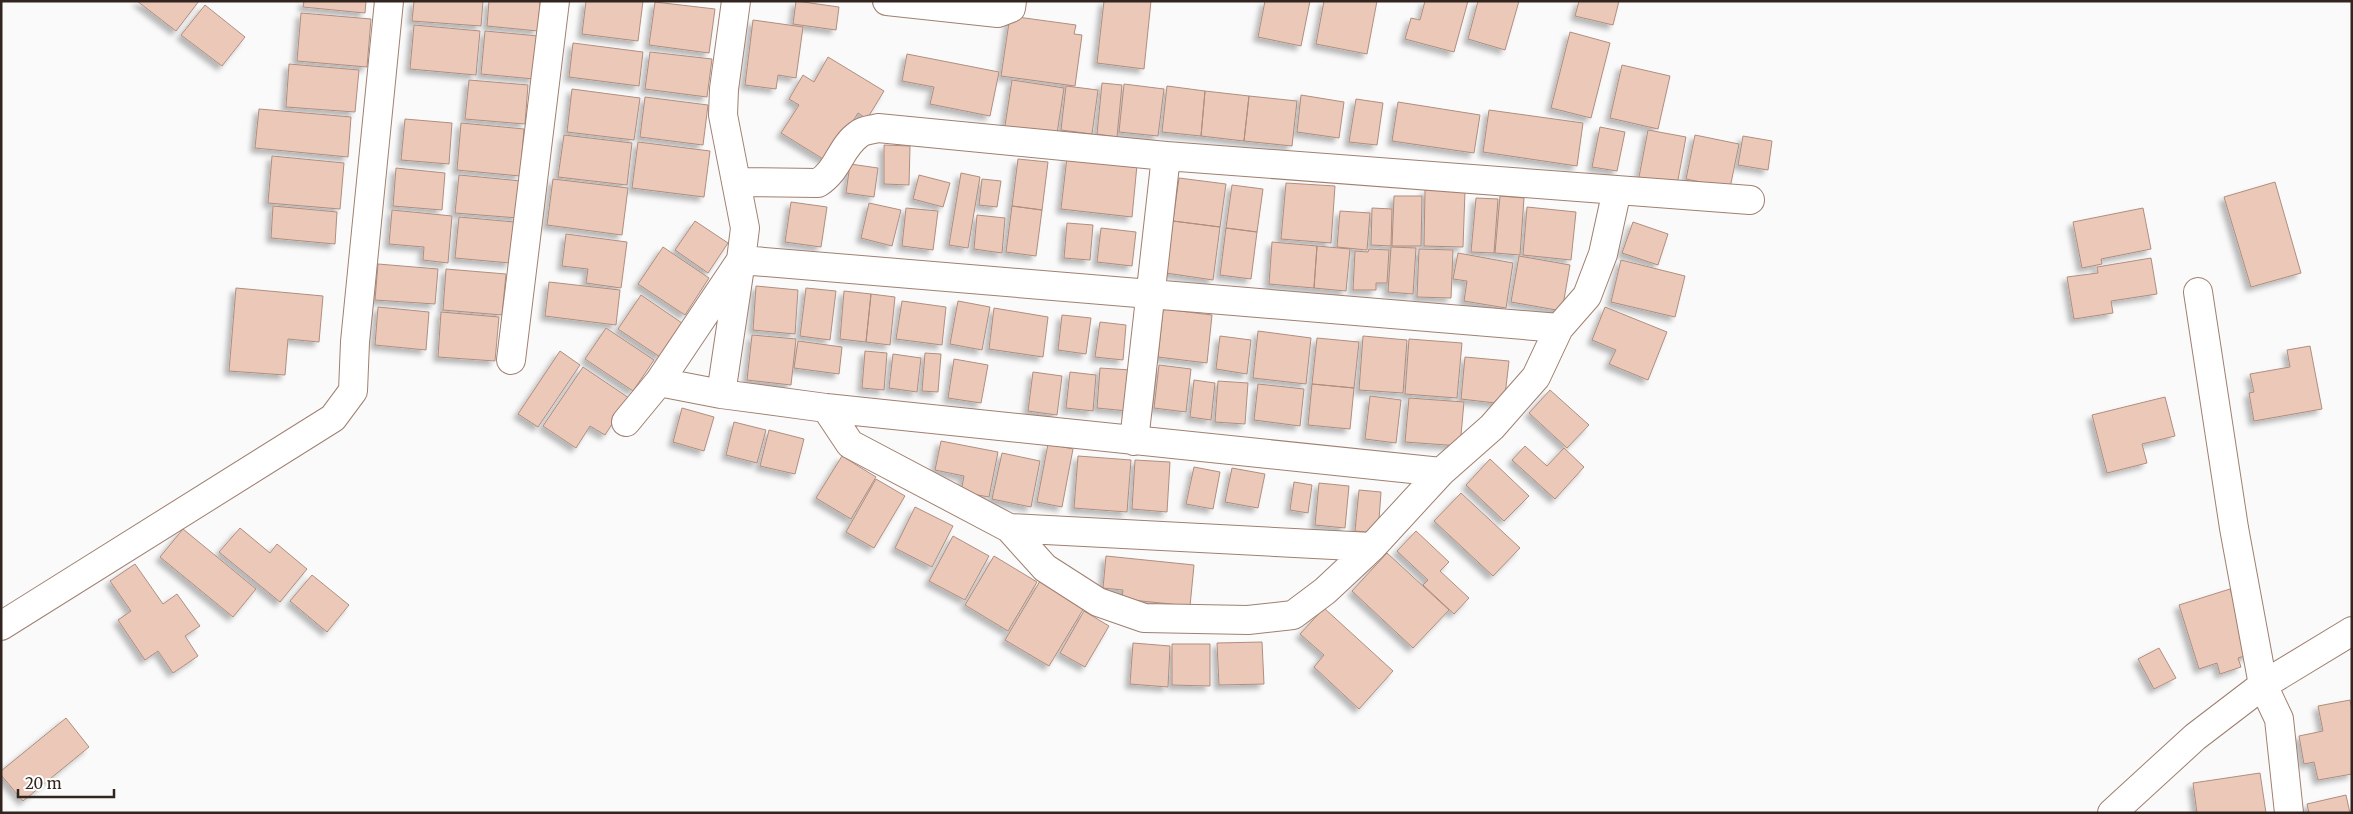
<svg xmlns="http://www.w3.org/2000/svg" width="2353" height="814" font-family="Merriweather,serif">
	<defs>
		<filter id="shadow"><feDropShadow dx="-4.5" dy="4.5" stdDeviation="2.5" flood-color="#0004"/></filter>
	</defs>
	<rect width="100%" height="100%" fill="#fafafa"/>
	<!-- building -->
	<path fill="#ecc8b8" stroke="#af8e7f" filter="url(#shadow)" d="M137,1H199L176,31Z
		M304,1H366L365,13L303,7Z
		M414,1H483L481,26L412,21Z
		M489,1H540L538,31L487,26Z
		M586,1H643L638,41L582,34Z
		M796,1L839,7L836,30L793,24Z
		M1104,1H1151L1144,69L1097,63Z
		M1265,1H1310L1301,46L1258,37Z
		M1324,1H1377L1367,54L1316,44Z
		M1425,1H1468L1454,52L1405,39L1411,18L1420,20Z
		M1478,1H1519L1505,50L1468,39Z
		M1579,1H1619L1613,25L1575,16Z
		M655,2L715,9L709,53L649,45Z
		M205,5L245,37L222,66L181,35Z
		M301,13L371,19L367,67L297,61Z
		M1010,16L1076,25L1074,34L1082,35L1075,86L1001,76Z
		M753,20L803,27L796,78L778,75L776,89L745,85Z
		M414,25L480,31L476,75L410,69Z
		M485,31L538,36L534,79L481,74Z
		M1570,32L1610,43L1591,118L1551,108Z
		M573,43L643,52L639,86L569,77Z
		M650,52L712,59L707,97L645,89Z
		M907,54L999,72L990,116L930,104L934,87L902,81Z
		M828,57L884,91L867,119L858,113L828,162L781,133L799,105L789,99L803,75L814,82Z
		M289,64L359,70L355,112L286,107Z
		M1622,65L1670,76L1658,129L1610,118Z
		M469,80L528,85L525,124L465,119Z
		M1012,80L1064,88L1056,140L1004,132Z
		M1102,83L1122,85L1117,137L1097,134Z
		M1124,84L1164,89L1158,136L1119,132Z
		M1066,86L1098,90L1092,134L1061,130Z
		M1167,86L1205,91L1201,136L1162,132Z
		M572,89L640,98L634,140L567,132Z
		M1205,91L1249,96L1244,141L1201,136Z
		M1301,95L1344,102L1339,138L1297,132Z
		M1249,96L1297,101L1292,146L1244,141Z
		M645,97L708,105L703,145L640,137Z
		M1356,99L1383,103L1377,145L1349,142Z
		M1398,102L1480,115L1474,153L1392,141Z
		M259,109L351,117L348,157L255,148Z
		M1489,110L1583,123L1577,166L1483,152Z
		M405,119L452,123L449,164L401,160Z
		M461,123L524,129L520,176L457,170Z
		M1600,127L1625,132L1617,171L1592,167Z
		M1648,130L1686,137L1677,185L1639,177Z
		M564,135L632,143L627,185L558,177Z
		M1695,135L1739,144L1730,188L1686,179Z
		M1743,136L1772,141L1768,170L1738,165Z
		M638,142L710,151L704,197L632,188Z
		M884,145L910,146L909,185L884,184Z
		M272,156L344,163L340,209L268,203Z
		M1067,157L1137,165L1132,217L1061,209Z
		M1018,159L1048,162L1042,210L1012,206Z
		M850,164L878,168L874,197L846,193Z
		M396,168L445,173L442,210L393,206Z
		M961,173L980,177L968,248L949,245Z
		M459,175L521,181L518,218L455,213Z
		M919,175L950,183L943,207L913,199Z
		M1179,178L1226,184L1220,227L1173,221Z
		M553,179L628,188L622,235L547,225Z
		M982,179L1001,181L997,207L979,205Z
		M2275,182L2301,273L2251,287L2224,197Z
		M1286,183L1335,186L1331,243L1281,239Z
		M1232,185L1263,189L1257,232L1226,228Z
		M1425,190L1465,191L1463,247L1424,246Z
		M1394,196H1422L1421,246H1392Z
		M1500,196L1524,198L1520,255L1495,253Z
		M1476,198L1498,199L1494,253L1471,252Z
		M791,202L827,207L821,247L785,242Z
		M869,203L901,210L892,246L861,238Z
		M273,206L337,212L335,244L271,238Z
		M1012,206L1042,210L1036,256L1006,252Z
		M1527,207L1576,212L1571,260L1523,255Z
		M906,208L938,211L933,250L902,246Z
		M1372,208L1392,209L1391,246L1371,245Z
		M2143,208L2151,249L2101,259L2102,264L2082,268L2073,222Z
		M392,210L452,216L448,263L423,260L424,247L389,244Z
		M1340,211L1370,213L1367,250L1337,247Z
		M977,215L1005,218L1002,253L974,249Z
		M459,217L514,222L510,263L455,258Z
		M695,221L728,243L708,273L675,250Z
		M1173,221L1220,227L1213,280L1166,273Z
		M1633,222L1668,234L1658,265L1622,253Z
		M1067,223L1093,225L1090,260L1064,258Z
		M1101,228L1136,232L1132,266L1097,262Z
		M1226,228L1257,232L1251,279L1220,275Z
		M566,234L627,242L621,288L586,283L588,269L562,266Z
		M1272,242L1317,246L1314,288L1269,284Z
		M1317,246L1350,249L1346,291L1314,288Z
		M663,247L709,278L685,315L638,284Z
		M1391,247L1416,248L1413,294L1388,292Z
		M1369,249L1389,250L1387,283H1376V290H1353L1355,251L1368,252Z
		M1419,249L1453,250L1451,298L1417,297Z
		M1458,253L1513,263L1506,308L1464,301L1467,281L1453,279Z
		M1519,256L1570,265L1562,311L1511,302Z
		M2151,258L2157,294L2111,301L2113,313L2074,319L2067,277L2098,273L2097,267Z
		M1621,260L1685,276L1675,317L1611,302Z
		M378,264L438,269L435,304L375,300Z
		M446,269L506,274L502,315L443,310Z
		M549,282L620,290L616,325L545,316Z
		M756,286L798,290L795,334L753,330Z
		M236,288L323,296L319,342L288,339L285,375L229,371Z
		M806,288L836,291L830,340L800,336Z
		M844,291L871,294L866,342L840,339Z
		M871,294L895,297L890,345L866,342Z
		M641,295L682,323L660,357L618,329Z
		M902,301L946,307L942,345L896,339Z
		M958,301L990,307L982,350L950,344Z
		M378,307L429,312L426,350L375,345Z
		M1605,307L1667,332L1648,380L1609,364L1616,350L1592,340Z
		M994,308L1048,317L1043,357L989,349Z
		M1163,309L1212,315L1207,363L1158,357Z
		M441,312L499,317L495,361L438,357Z
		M1062,315L1091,318L1086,354L1058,350Z
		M1100,322L1126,325L1123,360L1095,357Z
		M606,328L654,360L633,391L585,359Z
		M1258,331L1311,338L1306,384L1253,378Z
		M752,335L796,339L791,385L747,380Z
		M1220,336L1251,340L1247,374L1216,369Z
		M1363,336L1407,340L1403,393L1359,390Z
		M1317,338L1359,342L1354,388L1312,384Z
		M1409,339L1462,343L1457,398L1405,394Z
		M798,341L842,347L839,374L794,368Z
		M2310,346L2322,409L2254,421L2249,393L2254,392L2250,374L2290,367L2287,350Z
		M560,351L580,365L538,427L518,414Z
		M865,351L887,353L884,390L862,388Z
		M925,353L941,354L938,392L922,391Z
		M893,354L921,358L917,392L889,388Z
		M1465,357L1509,361L1504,404L1461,399Z
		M954,359L988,365L981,403L948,398Z
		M1159,365L1191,369L1186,412L1154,408Z
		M583,367L629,398L605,435L590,426L576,448L543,426Z
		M1100,368L1131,370L1128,411L1097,408Z
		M1033,372L1062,376L1057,415L1028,411Z
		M1070,372L1096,375L1093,411L1066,408Z
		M1194,380L1215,383L1211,420L1190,417Z
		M1218,381L1248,383L1245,424L1215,422Z
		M1258,384L1304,389L1300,426L1254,420Z
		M1312,384L1354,388L1350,429L1308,425Z
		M1550,390L1589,425L1567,448L1529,413Z
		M1370,396L1401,400L1396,443L1365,439Z
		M2165,397L2175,436L2142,444L2147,463L2107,473L2092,415Z
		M1409,398L1464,402L1460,446L1405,442Z
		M682,408L714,417L704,451L673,442Z
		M734,422L766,430L757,463L726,455Z
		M769,430L804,439L795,474L760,466Z
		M941,441L998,452L989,497L961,492L964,476L935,470Z
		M1048,444L1073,449L1062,507L1037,502Z
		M1525,446L1547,466L1564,448L1584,467L1555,499L1512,460Z
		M1002,453L1040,461L1031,507L992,499Z
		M842,456L876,477L851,519L816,498Z
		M1078,456L1131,460L1127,512L1074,508Z
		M1490,459L1529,496L1504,521L1466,485Z
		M1135,460L1170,462L1167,512L1132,509Z
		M1194,467L1220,472L1213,509L1186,504Z
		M1232,468L1265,474L1258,508L1225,502Z
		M876,479L905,496L874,548L846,532Z
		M1294,482L1312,485L1308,513L1290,510Z
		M1319,483L1349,486L1345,528L1315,525Z
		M1359,490L1381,492L1378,533L1355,531Z
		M1461,493L1520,548L1493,576L1434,521Z
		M915,507L953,526L932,567L895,548Z
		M240,528L270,553L277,544L307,569L280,602L219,552Z
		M183,529L256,589L233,617L160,557Z
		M1416,531L1449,562L1440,571L1469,598L1454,614L1423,585L1428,580L1397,551Z
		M953,536L989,556L965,600L929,581Z
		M1387,553L1449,610L1413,648L1352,591Z
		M994,556L1037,582L1008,631L965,605Z
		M1106,556L1194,565L1190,606L1122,599L1123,590L1103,588Z
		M135,564L163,604L177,594L200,626L185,636L198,656L173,673L158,651L145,660L118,620L131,611L110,581Z
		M312,575L349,605L327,632L290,601Z
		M1040,581L1084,608L1049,666L1005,640Z
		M2230,589L2251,654L2238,658L2241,667L2220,674L2217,663L2199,669L2179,605Z
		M1324,608L1393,671L1359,709L1314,667L1324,655L1300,634Z
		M1084,611L1109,626L1085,667L1060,653Z
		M1262,642L1264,684L1219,685L1217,643Z
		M1133,643L1170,646L1168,687L1130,684Z
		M1172,644H1210V686L1172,685Z
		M2159,648L2176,678L2154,689L2138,659Z
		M2350,700L2352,710V774L2318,780L2314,762L2304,764L2299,736L2323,731L2318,706Z
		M66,718L89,747L23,801L1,775V771Z
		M2260,773L2266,813H2197L2193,783Z
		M2346,795L2350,813H2309L2307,804Z"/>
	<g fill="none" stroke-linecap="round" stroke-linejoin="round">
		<defs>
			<path id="minor" d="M887,1L998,13L1011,8L1012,1
				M736,182L818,183C839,170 840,147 859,134C864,130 872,130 878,128L1166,156L1750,200
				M2198,292L2234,528L2263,685L2279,719L2289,813
				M511,360L555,1
				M659,382L721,394L826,408L1441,472L1492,427L1536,377L1559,328L1587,296L1603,254L1617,190
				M721,394L741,260L1559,328
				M826,408L850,444L1009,528L1045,568L1098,602L1144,618L1248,620L1293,615L1325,591L1372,547L1441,472
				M626,422L659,382L741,260L745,228L723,115L724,89L736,1
				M1134,441L1166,156
				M1009,528L1372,547
				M1,626L333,418L353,391L355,342L389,1
				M2112,813L2195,737L2263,685L2352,631"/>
		</defs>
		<!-- minor casing -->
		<use href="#minor" stroke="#a07f70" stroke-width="30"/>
		<!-- minor -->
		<use href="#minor" stroke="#fff" stroke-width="28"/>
	</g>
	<!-- border -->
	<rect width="2353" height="814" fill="none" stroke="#32251f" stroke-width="5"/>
	<!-- scale -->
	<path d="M18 789v8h96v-8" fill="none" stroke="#32251f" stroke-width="2.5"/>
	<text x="25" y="789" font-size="15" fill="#32251f" stroke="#ffffff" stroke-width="4" paint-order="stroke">20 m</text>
</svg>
